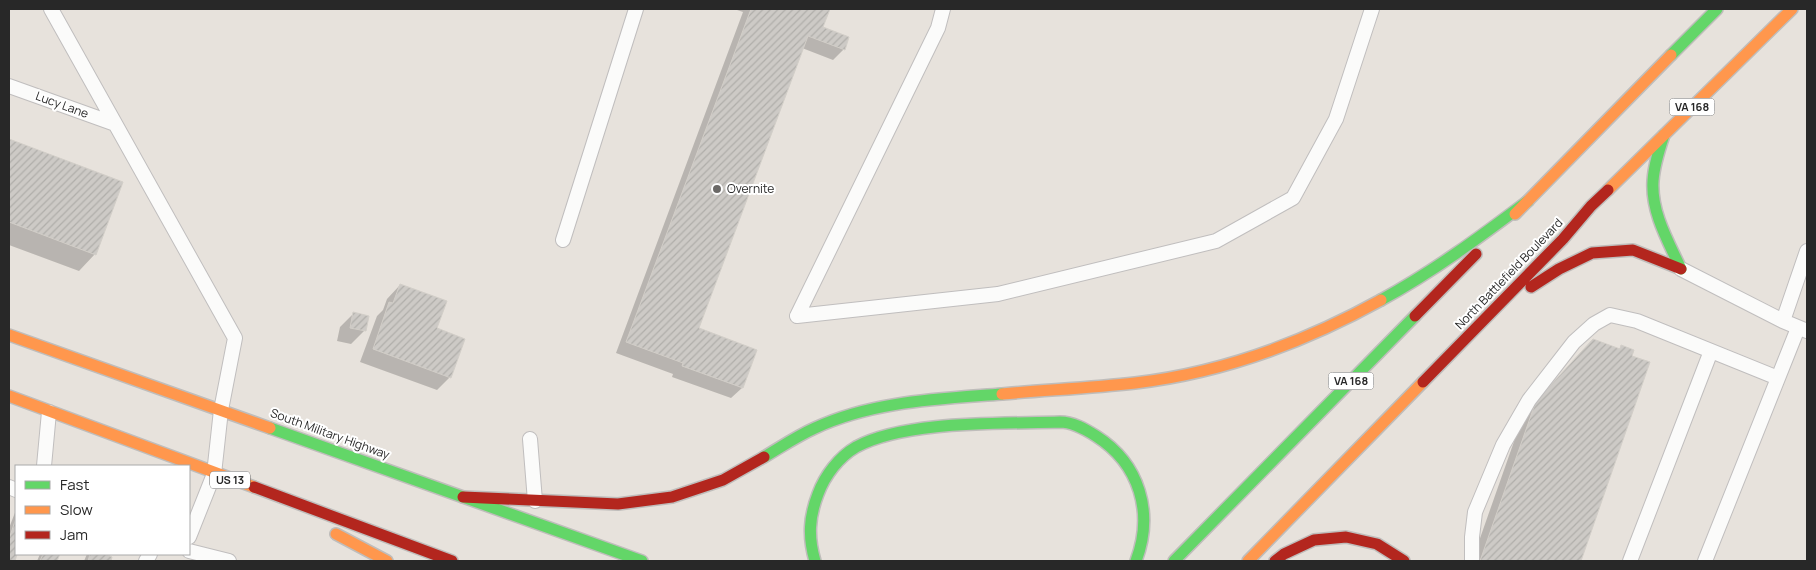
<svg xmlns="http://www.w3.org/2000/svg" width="1816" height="570" font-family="Manrope,sans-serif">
	<defs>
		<pattern id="building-hatch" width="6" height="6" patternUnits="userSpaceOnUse" patternTransform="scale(1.25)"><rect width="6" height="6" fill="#cdcac6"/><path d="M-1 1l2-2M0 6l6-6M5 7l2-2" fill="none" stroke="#b0aeaa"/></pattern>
	</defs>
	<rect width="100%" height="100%" fill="#e7e2dc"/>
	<!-- shadow -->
	<path fill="#0003" d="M734,9H829L822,28L844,49L833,60L802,48L697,328L756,351L742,388L731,398L672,377L673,374L616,353L743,12Z
		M9,141L122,183L95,254L79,271L9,245Z
		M400,285L435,329L450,377L437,390L360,362L377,316L383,310L387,299Z
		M353,314L365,330L351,344L337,341L340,327Z
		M1621,347L1631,357L1649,363L1579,561H1472L1523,416L1580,354L1618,350Z
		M16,510V553L13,561H9V528Z
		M40,554H59L56,561H37Z
		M87,554H107L106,556L111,558L110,561H84Z"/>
	<!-- building -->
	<path fill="url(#building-hatch)" stroke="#d2cec8" d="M751,9H830L823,27L849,37L845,50L808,36L699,328L757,350L743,388L682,366L683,363L626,342Z
		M9,139L123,182L96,255L9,222Z
		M400,284L447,301L437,328L465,339L451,378L373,349L389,302L393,303Z
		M353,312L369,316L366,331L350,328Z
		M1593,339L1620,349L1621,345L1634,350L1632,356L1650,362L1581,561H1480L1536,401Z
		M16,518L17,554L15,561H9V539Z
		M43,554H60L57,561H40Z
		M90,554H108V555L112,557L111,561H88Z"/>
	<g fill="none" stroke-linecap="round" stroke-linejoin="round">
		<defs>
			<path id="lane" d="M51,9L235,338L221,410L214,474L189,537
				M9,86L115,124
				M563,240L636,9
				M1681,269L1783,321L1807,331
				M797,316L998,294L1216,241L1293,198L1336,119L1372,9
				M797,316L938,28L943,9
				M1783,321L1807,251
				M530,439L535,501
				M44,466L49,412
				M9,487L16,490
				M189,551L229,561
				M146,561L150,554
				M1472,561V537L1475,512L1503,445L1529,400L1574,342L1594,324L1610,315L1637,321L1778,378
				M1630,561L1711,351
				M1705,561L1798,328"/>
			<path id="fast" d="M1671,55L1717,9
				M1664,135C1659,150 1654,165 1653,181C1651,212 1668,241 1681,269
				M1381,300C1434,271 1480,237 1528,201
				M270,428L642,561
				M764,457C781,447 797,436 815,428C873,401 939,399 1002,394
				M815,561C808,537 809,517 818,494C825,475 839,457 856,447C906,420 1003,424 1060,422C1073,422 1085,429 1096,436C1140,464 1154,513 1136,561
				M1174,561L1415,316"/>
			<path id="slow" d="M1608,190L1792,9
				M1515,214L1671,55
				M9,335L270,428
				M1002,394C1046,390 1091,388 1135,383C1221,373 1305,342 1381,300
				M9,396L254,487
				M336,534L387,561
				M1248,561L1423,382"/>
			<path id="jam" d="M1531,287L1559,269L1592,253L1633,250L1681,269
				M1415,316L1476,254
				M1423,382L1563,239L1591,206L1608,190
				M254,487L452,561
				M463,497L618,504L672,497L723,480L764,457
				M1275,561L1284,554L1314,540L1346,537L1377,544L1404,561"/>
		</defs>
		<!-- lane casing -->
		<use href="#lane" stroke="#c0bebe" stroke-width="16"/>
		<!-- fast casing -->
		<use href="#fast" stroke="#bfbdbb" stroke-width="14"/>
		<!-- slow casing -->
		<use href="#slow" stroke="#bfbdbb" stroke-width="14"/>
		<!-- jam casing -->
		<use href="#jam" stroke="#bfbdbb" stroke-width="14"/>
		<!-- lane -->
		<use href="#lane" stroke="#fbfbfa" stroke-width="14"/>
		<!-- fast -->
		<use href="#fast" stroke="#63d668" stroke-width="11"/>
		<!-- slow -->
		<use href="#slow" stroke="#ff974d" stroke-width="11"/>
		<!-- jam -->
		<use href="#jam" stroke="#b3261e" stroke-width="11"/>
	</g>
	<!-- markers -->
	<circle fill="#6b6967" stroke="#fff" stroke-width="2" cx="717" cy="189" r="5"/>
	<g text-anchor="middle" stroke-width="4" stroke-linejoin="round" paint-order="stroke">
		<!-- shield labels -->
		<g fill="#fff" stroke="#686868" stroke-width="1">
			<rect x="1669.5" y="98.5" width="45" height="17" rx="4"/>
			<rect x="1328.5" y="372.5" width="45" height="17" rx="4"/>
			<rect x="210" y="471.5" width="40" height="17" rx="4"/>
		</g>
		<g font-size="11" font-weight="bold" fill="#282828">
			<text x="1692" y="111">VA 168</text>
			<text x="1351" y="385">VA 168</text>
			<text x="230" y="484">US 13</text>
		</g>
		<!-- street labels -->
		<g font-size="12" fill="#282828" stroke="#fff">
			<text transform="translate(62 105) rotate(20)" y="4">Lucy Lane</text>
			<text transform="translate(1509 274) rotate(-46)" y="4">North Battlefield Boulevard</text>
			<text transform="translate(330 434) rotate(20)" y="4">South Military Highway</text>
		</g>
		<!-- poi labels -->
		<g font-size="12" fill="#282828" stroke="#fff" text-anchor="start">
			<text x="727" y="193">Overnite</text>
		</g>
	</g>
	<!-- border -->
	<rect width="1816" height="570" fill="none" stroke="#282828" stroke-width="20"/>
	<!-- legend -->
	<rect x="15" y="465" width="175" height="90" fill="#ffffff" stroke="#a9a9a9"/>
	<rect x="25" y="481" width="25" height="8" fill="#63d668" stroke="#a9a9a9"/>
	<text x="60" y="490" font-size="15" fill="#282828">Fast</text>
	<rect x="25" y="506" width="25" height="8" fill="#ff974d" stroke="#a9a9a9"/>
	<text x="60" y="515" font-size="15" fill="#282828">Slow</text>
	<rect x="25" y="531" width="25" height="8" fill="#b3261e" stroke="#a9a9a9"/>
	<text x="60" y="540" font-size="15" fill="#282828">Jam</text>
</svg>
